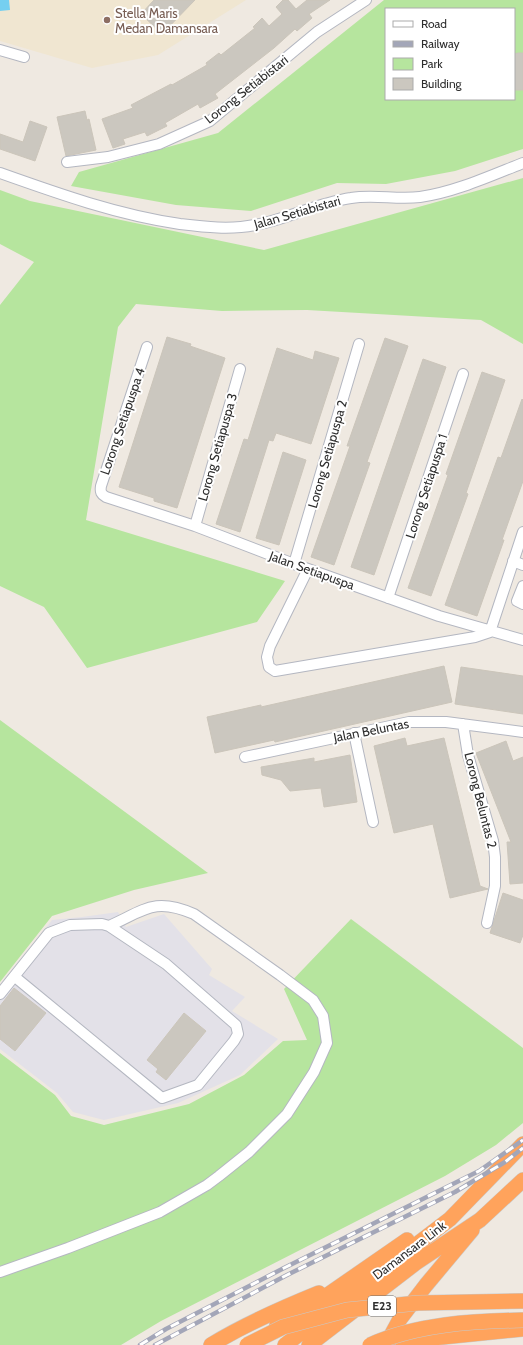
<svg xmlns="http://www.w3.org/2000/svg" width="523" height="1345" font-family="Cabin,sans-serif">
	<rect width="100%" height="100%" fill="#efe9e1"/>
	<!-- industrial -->
	<path fill="#e3e1e8" d="M118,912L126,927L164,914L212,969L209,975L245,997L232,1011L278,1039L240,1075L178,1103L104,1120L73,1112L57,1093L0,1049V987L52,920L82,917Z"/>
	<!-- education -->
	<path fill="#f0e6d1" d="M0,0H246L158,55L92,68L0,41Z"/>
	<!-- green -->
	<path fill="#b6e59e" fill-rule="evenodd" d="M384,0H523V149L455,171L386,184L337,183L251,211L176,205L71,186L79,172L218,133ZM386,9H514V99H386Z
		M523,178V344L481,320L307,310L222,311L136,304L118,327L86,520L285,581L257,622L87,668L44,607L0,586V305L34,262L0,244V190L30,201L264,250Z
		M0,720L208,873L134,890L52,916L0,982Z
		M351,919L523,1048V1123L496,1145L445,1176L161,1321L121,1345H0V1053L55,1095L71,1116L104,1125L189,1104L244,1075L283,1041L307,1040L284,989Z"/>
	<!-- water -->
	<path fill="#75cff0" d="M0,0H9L10,10L0,11Z"/>
	<!-- building -->
	<path fill="#cbc7bf" stroke="#cbc5ba" d="M154,0H195L162,34L141,14Z
		M283,0H288L296,9L307,0H330L309,14L312,18L297,31L295,29L274,48L215,94L218,98L200,108L198,104L165,123L167,126L147,136L145,132L123,139L125,144L113,148L102,119L133,108L131,105L171,84L172,85L207,65L206,63L219,53L221,55L255,28L253,27L262,18L269,26L282,14L276,7Z
		M518,53H523V90H514V54Z
		M85,111L87,120L89,119L96,150L66,156L57,117Z
		M30,121L47,127L35,161L0,149V134L23,142Z
		M167,337L191,344L190,346L225,358L177,508L154,501V498L119,487Z
		M385,338L408,346L367,462L370,463L334,565L311,557L350,446H347Z
		M277,348L313,360L315,351L339,358L311,444L276,433L273,441L269,440L240,532L216,524L244,439L248,440Z
		M423,359L446,367L374,575L351,567Z
		M482,372L505,380L466,493L468,494L431,596L408,588L448,475L446,474Z
		M522,399L523,400V481L502,540H504L477,616L445,605L498,457L501,458Z
		M283,452L306,460L279,545L256,538Z
		M444,666L452,702L275,742L274,740L215,753L207,717L261,705V707Z
		M461,667L523,676V714L455,704Z
		M405,738L407,746L444,738L480,886L488,889L450,898L433,824L394,833L374,746Z
		M506,741L513,761L523,757V883L510,884L507,842H511L476,753Z
		M350,755L357,802L324,807L321,788L290,791L281,780L262,775L261,767L314,758V762Z
		M503,893L523,900V935L520,943L490,933Z
		M14,988L46,1013L15,1051L0,1039V1006Z
		M184,1013L206,1031L166,1080L156,1072L158,1069L147,1060Z"/>
	<g fill="none" stroke-linecap="round" stroke-linejoin="round">
		<defs>
			<path id="minor" d="M0,50L24,57
				M67,162L108,157L159,144L210,121L317,32L366,0
				M0,173C59,194 118,215 180,224C205,227 230,230 255,225C288,219 317,203 351,198C374,194 397,200 420,197C455,192 490,176 523,163
				M147,347L101,486C100,492 101,494 106,497L195,526L294,564L439,616L523,640
				M195,526L240,369
				M513,561L523,565
				M294,564L359,344
				M308,569L270,646L267,657L269,667L275,671L475,637L490,632L523,532
				M523,586L517,601L523,604
				M388,598L463,374
				M463,724L468,755L493,841L495,857V886L487,923
				M354,733L373,822
				M245,757L409,722H446L523,732
				M0,994L49,933L70,925L102,924L109,926L166,964L236,1025L238,1034L234,1041L198,1085L162,1098L15,977
				M0,1272L68,1248L160,1212L207,1185L219,1176L249,1152L287,1114L314,1072L327,1043L323,1016L313,1000L280,975L194,914C154,897 145,910 109,926"/>
			<path id="highway" d="M277,1325L303,1312L407,1240
				M211,1345C245,1324 282,1308 319,1293
				M285,1345L450,1219L523,1144
				M309,1345L417,1262L480,1220L523,1180
				M386,1345L400,1319L426,1285L472,1230
				M403,1345L433,1338L523,1329"/>
		</defs>
		<!-- minor casing -->
		<use href="#minor" stroke="#b4b7c1" stroke-width="12"/>
		<!-- highway casing -->
		<use href="#highway" stroke="#c9c9c9" stroke-width="16"/>
		<!-- minor -->
		<use href="#minor" stroke="#fff" stroke-width="10"/>
		<!-- highway -->
		<use href="#highway" stroke="#ffa35c" stroke-width="15"/>
		<defs>
			<path id="rail" d="M140,1345L166,1329L284,1268L479,1171L523,1140
				M155,1345L287,1275L455,1192L505,1162L523,1148"/>
		</defs>
		<!-- rail casing -->
		<use href="#rail" stroke="#a3a6b8" stroke-width="4.5"/>
		<!-- rail -->
		<use href="#rail" stroke="#fff" stroke-width="3" stroke-dasharray="9" stroke-linecap="butt"/>
		<defs>
			<path id="highway-bridge" d="M247,1345L283,1327L347,1310L418,1303L523,1301
				M370,1345C417,1324 472,1321 523,1320"/>
		</defs>
		<!-- highway-bridge casing -->
		<use href="#highway-bridge" stroke="#c9c9c9" stroke-width="16" stroke-linecap="butt"/>
		<!-- highway-bridge -->
		<use href="#highway-bridge" stroke="#ffa35c" stroke-width="15"/>
	</g>
	<!-- markers -->
	<circle fill="#8d6e63" stroke="#fff" stroke-width="1.5" cx="107" cy="20" r="4"/>
	<g text-anchor="middle" stroke-width="4" stroke-linejoin="round" paint-order="stroke">
		<!-- shield labels -->
		<rect fill="#fff" stroke="#6d6d6d" stroke-width="1" x="368" y="1296" width="28" height="20" rx="3"/>
		<g font-size="12" font-weight="bold" fill="#2e2e2e">
			<text x="382" y="1310">E23</text>
		</g>
		<!-- education labels -->
		<g font-size="13" fill="#785e54" stroke="#fff" text-anchor="start">
			<text x="115" y="18">Stella Maris<tspan x="115" dy="15">Medan Damansara</tspan></text>
		</g>
		<!-- street labels -->
		<g font-size="13" fill="#2e2e2e" stroke="#fff">
			<text transform="translate(246 89) rotate(-38)" y="5">Lorong Setiabistari</text>
			<text transform="translate(297 212) rotate(-16)" y="5">Jalan Setiabistari</text>
			<text transform="translate(122 421) rotate(-71)" y="5">Lorong Setiapuspa 4</text>
			<text transform="translate(217 447) rotate(-74)" y="5">Lorong Setiapuspa 3</text>
			<text transform="translate(327 454) rotate(-74)" y="5">Lorong Setiapuspa 2</text>
			<text transform="translate(426 486) rotate(-72)" y="5">Lorong Setiapuspa 1</text>
			<text transform="translate(312 570) rotate(20)" y="5">Jalan Setiapuspa</text>
			<text transform="translate(371 730) rotate(-11)" y="5">Jalan Beluntas</text>
			<text transform="translate(481 800) rotate(76)" y="5">Lorong Beluntas 2</text>
			<text transform="translate(409 1250) rotate(-37)" y="5">Damansara Link</text>
		</g>
	</g>
	<!-- legend -->
	<rect x="385" y="8" width="130" height="92" fill="#ffffff" stroke="#ababab"/>
	<rect x="393" y="21" width="20" height="6" fill="#ffffff" stroke="#ababab"/>
	<text x="421" y="28" font-size="12" fill="#2e2e2e">Road</text>
	<rect x="393" y="41" width="20" height="6" fill="#a3a6b8" stroke="#ababab"/>
	<text x="421" y="48" font-size="12" fill="#2e2e2e">Railway</text>
	<rect x="393" y="58" width="20" height="12" fill="#b6e59e" stroke="#ababab"/>
	<text x="421" y="68" font-size="12" fill="#2e2e2e">Park</text>
	<rect x="393" y="78" width="20" height="12" fill="#cbc7bf" stroke="#ababab"/>
	<text x="421" y="88" font-size="12" fill="#2e2e2e">Building</text>
</svg>
